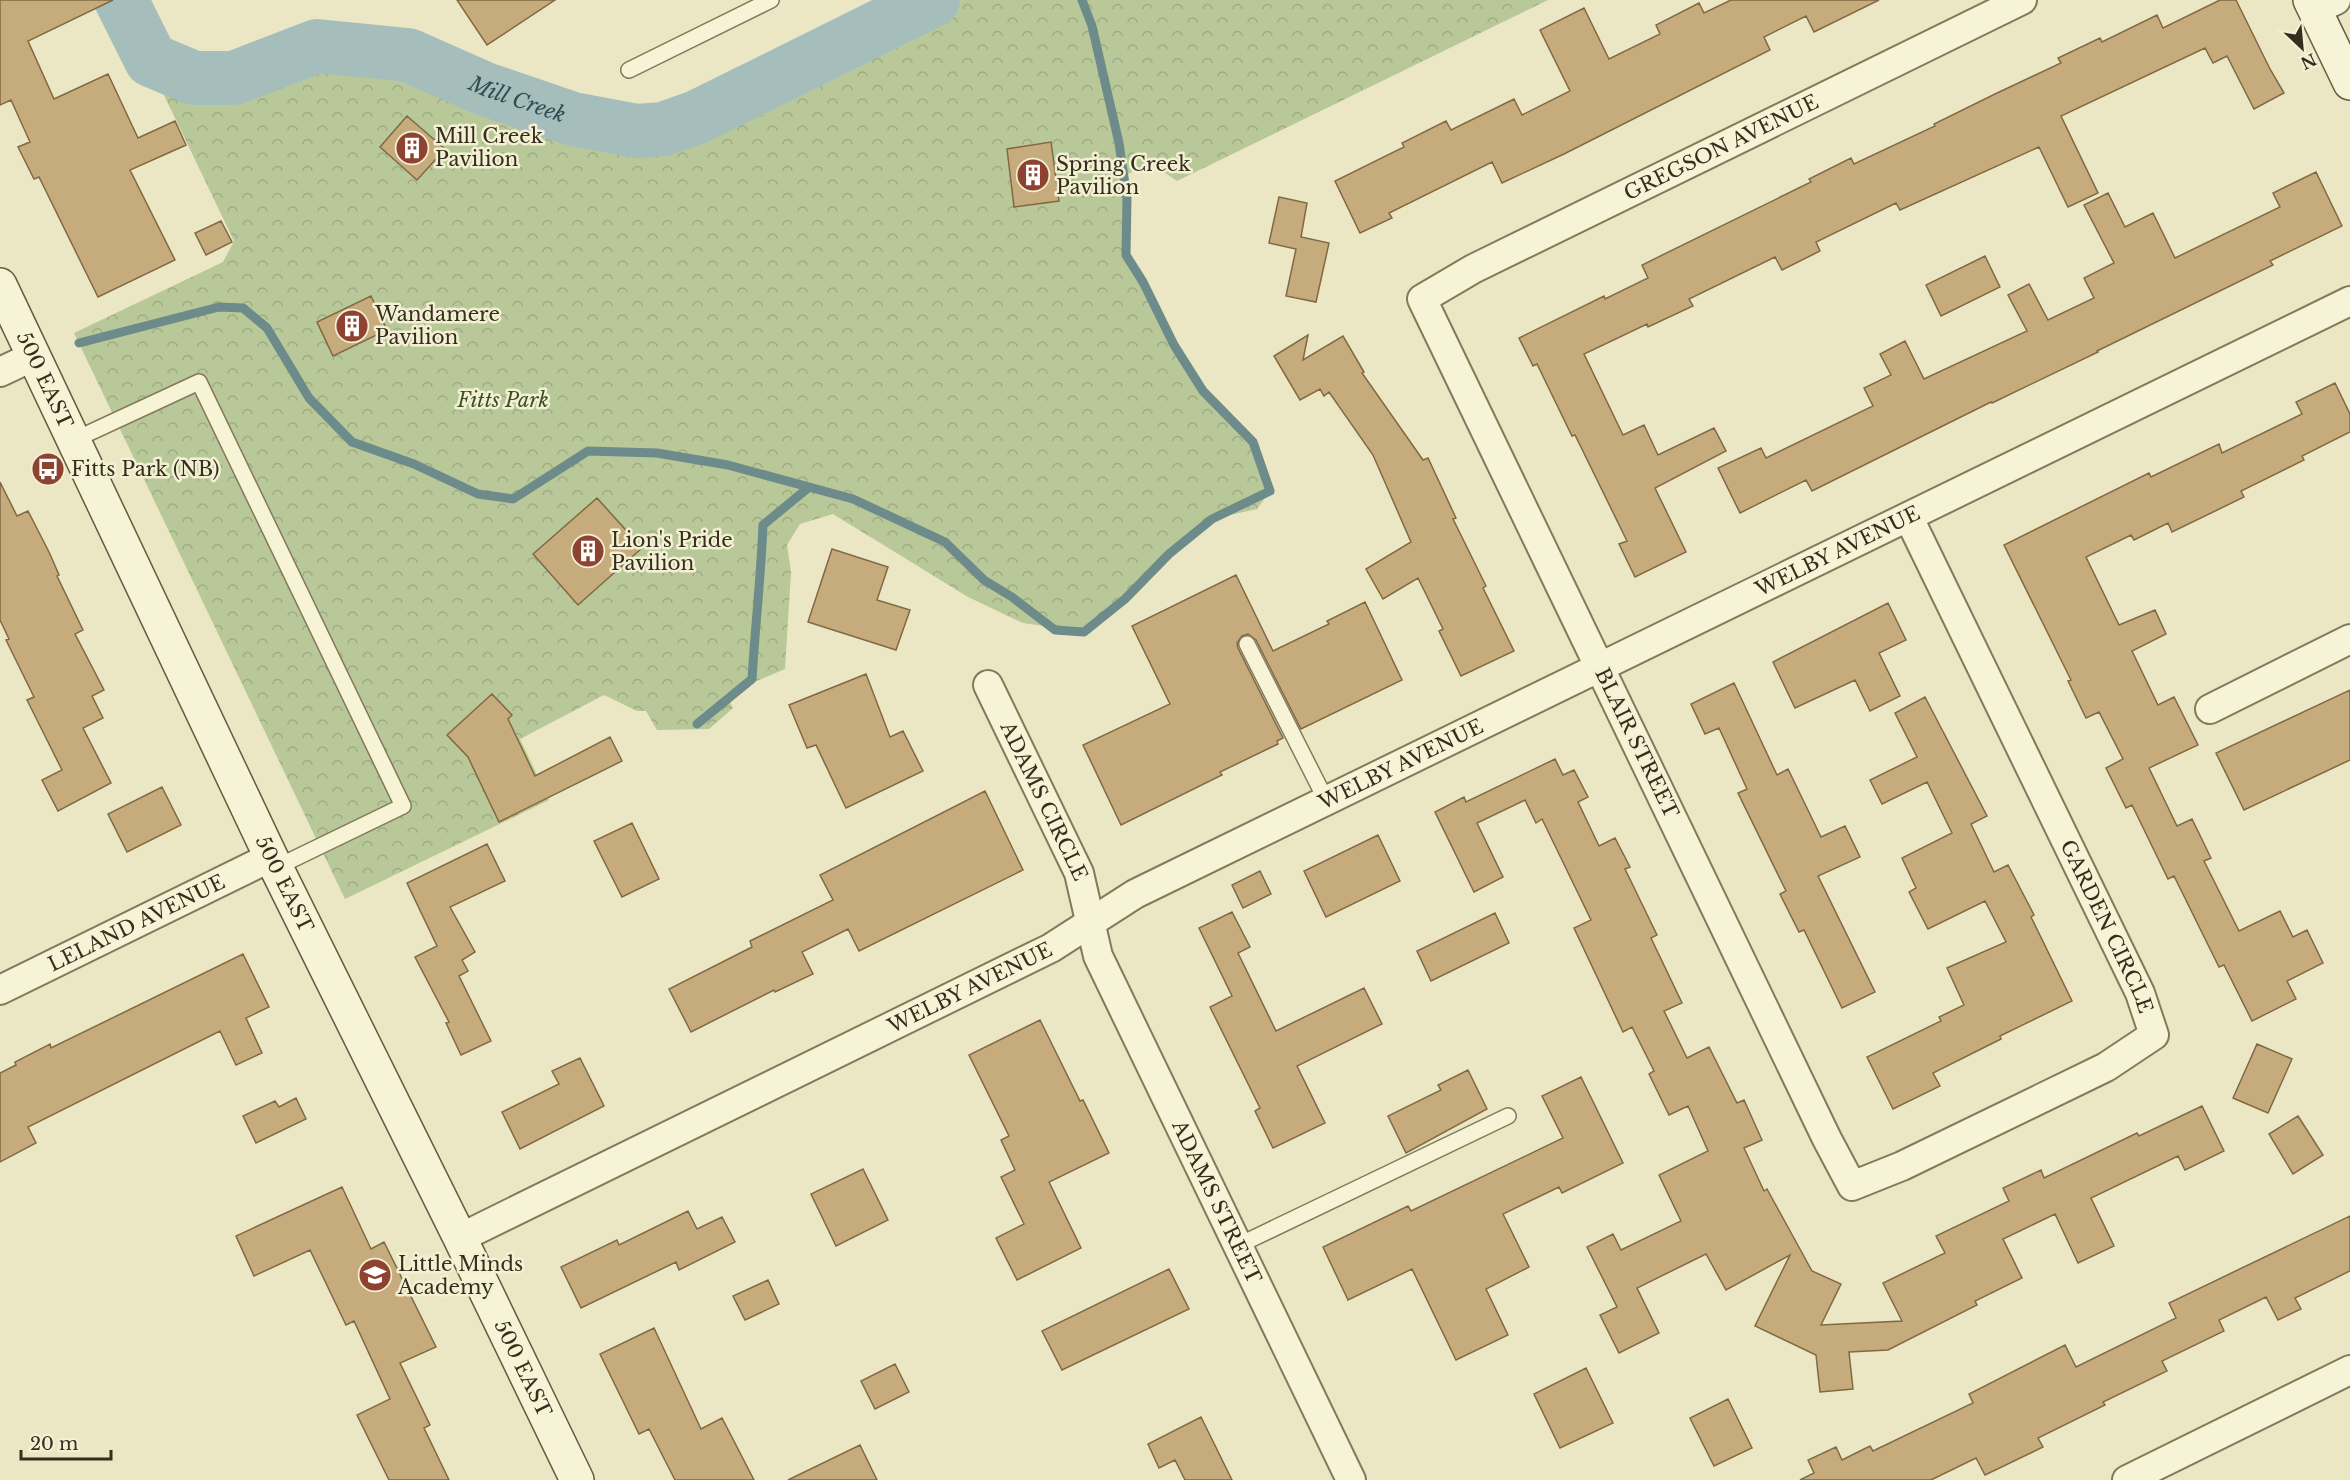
<svg xmlns="http://www.w3.org/2000/svg" width="2350" height="1480" font-family="'Libre Baskerville',serif">
	<defs>
		<pattern id="forest-crowns" width="20" height="18" patternUnits="userSpaceOnUse" patternTransform="scale(1.5)"><rect width="20" height="18" fill="#b8c898"/><path d="M2 6a3 3 0 1 1 6 0M12 15a3 3 0 1 1 6 0" fill="none" stroke="#9fac83"/></pattern>
	</defs>
	<rect width="100%" height="100%" fill="#ebe7c4"/>
	<!-- forest -->
	<path fill="url(#forest-crowns)" d="M879,0H1548L1177,181L1151,163L1124,176L1126,255L1203,391L1253,442L1270,491L1257,509L1212,519L1169,554L1125,599L1084,632L1023,623L968,597L833,514L800,524L787,545L791,572L785,669L726,694L733,708L709,729L657,730L646,711H637L604,695L520,739L549,800L345,899L74,333L223,262L234,241L151,68L175,75L232,65L319,36L415,43L598,103L638,110L673,102Z"/>
	<g fill="none" stroke-linecap="round" stroke-linejoin="round">
		<!-- stream -->
		<path stroke="#6d8b8a" stroke-width="9" d="M79,343L219,307L243,308L267,328L309,398L352,442L414,464L478,494L513,499L588,451L657,453L728,465L853,499L945,542L984,580L1012,597L1055,630L1084,632L1125,599L1169,554L1212,519L1270,491L1253,442L1203,391L1174,345L1143,282L1126,255L1127,198L1119,143L1092,26L1082,0
			M697,724L752,679C755,628 761,576 763,525L808,488"/>
		<!-- river -->
		<path stroke="#a5bebc" stroke-width="54" id="s1" d="M121,0L151,60L194,78H234L317,46L408,55L485,89L573,119L637,131L663,129L697,117L933,0"/>
	</g>
	<!-- building -->
	<path fill="#c6ab7c" stroke="#816943" stroke-width="1.5" d="M0,0H113L28,41L54,99L108,74L138,138L175,121L186,145L130,170L175,260L98,297L39,177L34,179L18,147L30,142L11,100L0,105Z
		M457,0H555L487,45Z
		M1731,0H1879L1814,32L1806,16L1764,37L1770,50L1564,154L1502,183L1492,162L1389,213L1392,218L1360,233L1335,181L1404,147L1402,143L1446,121L1451,130L1514,99L1522,115L1570,91L1540,30L1584,8L1609,59L1660,34L1656,25L1699,3L1704,13Z
		M2220,0H2236L2270,69L2284,93L2254,109L2227,56L2213,63L2205,48L2061,116L2098,193L2068,207L2039,147L1900,210L1896,203L1816,242L1820,251L1782,270L1775,257L1689,299L1693,306L1648,327L1647,324L1584,354L1623,435L1644,425L1658,455L1714,428L1726,451L1655,488L1686,552L1635,577L1619,544L1627,541L1575,435L1572,436L1537,364L1533,366L1519,338L1604,296L1605,299L1648,278L1642,265L1811,182L1809,179L1851,158L1854,164L1935,126L1934,124L1995,94L2061,63L2058,58L2100,38L2102,42L2157,15L2163,28Z
		M407,116L445,149L417,180L380,147Z
		M1051,142L1059,201L1014,207L1007,149Z
		M2316,172L2342,226L2270,261L2273,265L2097,351L2098,352L1992,403L1991,402L1812,491L1806,480L1740,513L1718,468L1761,448L1766,458L1873,406L1864,388L1891,375L1880,354L1905,341L1924,379L2027,331L2008,295L2029,284L2048,320L2094,298L2084,278L2114,263L2084,205L2108,193L2125,227L2153,213L2175,258L2280,207L2273,193Z
		M1279,197L1307,203L1301,237L1329,243L1316,302L1286,296L1296,249L1269,243Z
		M221,221L232,242L206,255L195,233Z
		M1985,256L2000,287L1941,316L1926,285Z
		M371,296L387,330L333,356L317,322Z
		M1308,335L1303,360L1343,336L1364,372L1362,373L1423,460L1428,458L1456,518L1453,519L1486,586L1483,588L1514,651L1461,676L1439,631L1443,629L1418,578L1383,599L1366,569L1411,542L1373,455L1329,392L1324,396L1320,389L1300,400L1274,356Z
		M2335,383L2350,414V432L2302,456L2304,460L2241,491L2244,497L2172,532L2168,523L2134,540L2131,535L2086,557L2119,625L2155,610L2166,634L2132,651L2158,705L2174,697L2198,745L2149,768L2177,826L2192,819L2211,858L2204,861L2239,931L2280,911L2293,937L2307,930L2323,963L2287,981L2296,999L2252,1021L2224,965L2219,967L2174,876L2168,879L2132,805L2126,808L2106,768L2123,759L2099,712L2086,718L2068,681L2071,680L2004,545L2149,473L2151,477L2219,444L2222,453L2302,414L2296,402Z
		M0,482L17,516L28,511L49,552L59,575L57,576L83,630L75,634L104,690L92,696L103,718L83,728L111,783L58,811L42,780L62,770L27,700L34,697L6,640L9,639L0,620Z
		M597,498L642,548L578,605L533,554Z
		M832,549L888,567L877,600L910,610L896,650L808,622Z
		M1236,575L1273,651L1329,624L1327,621L1365,602L1402,680L1301,729L1256,640L1248,634L1242,636L1237,643L1238,648L1283,738L1277,741L1278,744L1220,772L1222,775L1121,825L1083,745L1170,704L1132,626Z
		M1888,603L1906,640L1879,653L1900,696L1870,711L1855,680L1795,708L1773,662Z
		M866,674L890,737L903,731L923,771L846,808L816,745L807,748L789,705Z
		M1734,683L1777,775L1788,769L1821,837L1845,826L1860,857L1818,876L1875,992L1842,1008L1804,930L1799,932L1780,894L1786,891L1738,793L1747,789L1719,728L1705,734L1691,704Z
		M2350,690V760L2244,810L2216,753Z
		M492,694L512,715L508,719L535,776L610,737L622,761L499,822L468,757L447,735Z
		M1925,697L1987,816L1971,824L1994,872L2008,865L2034,915L2031,917L2072,1001L2000,1036L2001,1039L1933,1073L1940,1086L1893,1109L1867,1057L1941,1021L1939,1017L1964,1005L1947,968L2006,942L1985,901L1928,929L1909,892L1916,888L1902,858L1952,833L1927,782L1882,804L1870,780L1917,757L1895,713Z
		M1555,759L1563,775L1574,770L1588,797L1578,802L1599,846L1615,838L1630,867L1625,869L1657,935L1651,938L1682,1003L1664,1011L1687,1058L1709,1047L1737,1103L1744,1100L1762,1140L1744,1148L1764,1191L1767,1189L1812,1271L1841,1284L1821,1325L1902,1321L1883,1283L1945,1253L1936,1236L2009,1201L2003,1188L2041,1170L2044,1178L2137,1133L2139,1136L2202,1106L2224,1151L2185,1170L2178,1156L2091,1198L2114,1246L2078,1263L2055,1214L2003,1239L2022,1278L1975,1301L1977,1305L1888,1350L1849,1352L1853,1389L1820,1392L1816,1355L1755,1326L1790,1255L1726,1290L1706,1254L1637,1288L1659,1333L1619,1353L1600,1315L1617,1307L1587,1247L1613,1234L1621,1250L1681,1221L1659,1175L1708,1151L1688,1106L1669,1115L1649,1074L1654,1071L1632,1027L1623,1032L1574,928L1591,920L1542,819L1536,823L1525,800L1477,823L1503,877L1474,892L1435,812L1464,797L1466,802Z
		M162,787L181,825L127,852L108,814Z
		M985,791L1023,870L859,951L848,929L802,952L813,974L775,992L774,990L691,1032L669,989L752,947L750,941L833,900L820,875Z
		M632,823L659,879L622,897L594,841Z
		M1378,835L1400,881L1326,917L1304,871Z
		M487,844L505,881L450,907L475,952L462,960L468,971L459,976L491,1041L461,1055L446,1023L449,1022L415,957L437,946L407,883Z
		M1260,871L1271,894L1243,908L1232,885Z
		M1232,912L1250,947L1238,953L1276,1031L1364,988L1382,1024L1297,1066L1325,1123L1273,1148L1255,1111L1260,1108L1210,1007L1232,996L1199,928Z
		M1495,913L1509,943L1431,981L1417,951Z
		M243,954L269,1007L246,1018L262,1053L236,1065L220,1031L28,1127L36,1143L0,1162V1073L16,1065L15,1062L50,1044L51,1048Z
		M1040,1020L1080,1101L1083,1100L1109,1153L1049,1182L1081,1248L1017,1280L996,1238L1024,1224L1001,1177L1015,1170L1001,1140L1009,1136L969,1055Z
		M2257,1044L2292,1059L2268,1113L2233,1098Z
		M580,1058L604,1106L520,1149L502,1112L559,1084L552,1071Z
		M1468,1070L1487,1109L1406,1153L1388,1116L1441,1090L1438,1085Z
		M1581,1077L1623,1163L1562,1193L1559,1187L1503,1214L1529,1267L1486,1289L1508,1335L1456,1360L1412,1269L1348,1300L1323,1247L1408,1206L1411,1211L1563,1138L1542,1096Z
		M296,1098L306,1119L256,1143L243,1116L275,1101L279,1107Z
		M2298,1116L2323,1155L2293,1174L2269,1134Z
		M863,1169L888,1220L836,1246L811,1194Z
		M342,1187L371,1249L384,1242L436,1347L400,1363L430,1425L424,1428L449,1480H389L357,1415L390,1399L354,1321L346,1325L310,1250L254,1276L236,1236Z
		M688,1211L697,1229L722,1217L735,1242L679,1270L676,1262L581,1308L561,1267L617,1240L619,1245Z
		M2350,1216V1271L2295,1298L2301,1309L2278,1320L2266,1297L2219,1320L2224,1331L2162,1361L2167,1371L2103,1402L2105,1405L2038,1438L2043,1447L1985,1475L1976,1458L1931,1480H1800L1814,1473L1808,1460L1836,1447L1842,1460L1870,1446L1873,1451L1973,1403L1969,1394L2065,1345L2076,1367L2176,1318L2169,1303Z
		M1169,1269L1189,1309L1062,1370L1042,1331Z
		M768,1280L779,1304L745,1320L733,1296Z
		M654,1328L701,1429L722,1418L754,1480H675L649,1429L639,1434L600,1354Z
		M895,1364L909,1392L875,1409L861,1381Z
		M1586,1368L1613,1423L1560,1448L1534,1394Z
		M1728,1399L1752,1448L1714,1466L1690,1418Z
		M1201,1417L1232,1480H1185L1175,1460L1159,1468L1148,1444Z
		M860,1445L877,1480H788Z"/>
	<g fill="none" stroke-linecap="round" stroke-linejoin="round">
		<defs>
			<path id="lane" d="M629,70L771,0
				M74,440L199,382L403,806L277,867
				M1247,644L1326,800
				M1237,1246L1508,1116"/>
			<g id="street">
				<path d="M2315,10L2336,0"/>
				<path d="M0,372L34,356"/>
				<path id="s2" d="M1909,518L2140,993L2154,1035L2106,1067L1902,1166L1852,1186L1827,1139L1422,299L1473,269L2022,0"/>
				<path id="s3" d="M988,685L1079,873L1098,956L1351,1480"/>
				<path d="M2210,709L2350,639"/>
				<path id="s4" d="M0,990L271,857"/>
				<path id="s5" d="M460,1238L1051,948L1135,894L2350,301"/>
				<path d="M2127,1480L2350,1370"/>
			</g>
			<g id="secondary">
				<path d="M2310,0L2350,83"/>
				<path id="s6" d="M0,285L271,857L460,1238L577,1480"/>
			</g>
		</defs>
		<!-- lane casing -->
		<use href="#lane" stroke="#84795b" stroke-width="18"/>
		<!-- street casing -->
		<use href="#street" stroke="#84795b" stroke-width="32"/>
		<!-- secondary casing -->
		<use href="#secondary" stroke="#655a3f" stroke-width="36"/>
		<!-- lane -->
		<use href="#lane" stroke="#f6f3d6" stroke-width="15"/>
		<!-- street -->
		<use href="#street" stroke="#f6f3d6" stroke-width="28"/>
		<!-- secondary -->
		<use href="#secondary" stroke="#f6f3d6" stroke-width="33"/>
	</g>
	<!-- icons -->
	<defs>
		<symbol id="building-disc" viewBox="-11 -11 22 22"><circle r="9.5" fill="#8e4330" stroke="#f3f0d3"/><path d="M-4-6H4V6H1V3H-1V6H-4ZM-2.5-4.3h1.7v1.8h-1.7ZM.8-4.3h1.7v1.8H.8ZM-2.5-1h1.7V.8h-1.7ZM.8-1h1.7V.8H.8Z" fill="#fff"/></symbol>
		<symbol id="bus-disc" viewBox="-11 -11 22 22"><circle r="9.5" fill="#8e4330" stroke="#f3f0d3"/><path d="M-5-6H5V4H4V6H2V4H-2V6H-4V4H-5ZM-3.5-4V0h7V-4ZM-3.5 1.2v1.5H-2V1.2ZM2 1.2v1.5H3.5V1.2Z" fill="#fff"/></symbol>
		<symbol id="school-disc" viewBox="-11 -11 22 22"><circle r="9.5" fill="#8e4330" stroke="#f3f0d3"/><path d="M0-5L7-2L0 1L-7-2ZM-4 1L0 2.5L4 1V4Q0 6-4 4Z" fill="#fff"/></symbol>
	</defs>
	<g fill-rule="evenodd">
		<use href="#building-disc" x="393" y="129" width="38" height="38"/>
		<use href="#building-disc" x="1014" y="156" width="38" height="38"/>
		<use href="#building-disc" x="333" y="307" width="38" height="38"/>
		<use href="#bus-disc" x="29" y="450" width="38" height="38"/>
		<use href="#building-disc" x="569" y="532" width="38" height="38"/>
		<use href="#school-disc" x="356" y="1256" width="38" height="38"/>
	</g>
	<g text-anchor="middle" stroke-width="5" stroke-linejoin="round" paint-order="stroke">
		<!-- poi labels -->
		<g font-size="20" fill="#352e1e" stroke="#f3f0d3" text-anchor="start">
			<text x="435" y="143">Mill Creek<tspan x="435" dy="23">Pavilion</tspan></text>
			<text x="1056" y="171">Spring Creek<tspan x="1056" dy="23">Pavilion</tspan></text>
			<text x="375" y="321">Wandamere<tspan x="375" dy="23">Pavilion</tspan></text>
			<text x="71" y="476">Fitts Park (NB)</text>
			<text x="611" y="547">Lion's Pride<tspan x="611" dy="23">Pavilion</tspan></text>
			<text x="398" y="1271">Little Minds<tspan x="398" dy="23">Academy</tspan></text>
		</g>
		<!-- street labels -->
		<g font-size="20" fill="#352e1e" stroke="#f3f0d3">
			<text dy="7" stroke="none"><textPath href="#s2" startOffset="2232">GREGSON AVENUE</textPath></text>
			<text dy="7" stroke="none"><textPath href="#s6" startOffset="105">500 EAST</textPath></text>
			<text dy="7" stroke="none"><textPath href="#s5" startOffset="1540">WELBY AVENUE</textPath></text>
			<text transform="translate(1637 743) rotate(64)" y="7">BLAIR STREET</text>
			<text dy="7" stroke="none"><textPath href="#s5" startOffset="1054">WELBY AVENUE</textPath></text>
			<text dy="7" stroke="none"><textPath href="#s3" startOffset="129">ADAMS CIRCLE</textPath></text>
			<text dy="7" stroke="none"><textPath href="#s6" startOffset="663">500 EAST</textPath></text>
			<text dy="7" stroke="none"><textPath href="#s4" startOffset="152">LELAND AVENUE</textPath></text>
			<text dy="7" stroke="none"><textPath href="#s2" startOffset="454">GARDEN CIRCLE</textPath></text>
			<text dy="7" stroke="none"><textPath href="#s5" startOffset="568">WELBY AVENUE</textPath></text>
			<text dy="7" stroke="none"><textPath href="#s3" startOffset="567">ADAMS STREET</textPath></text>
			<text dy="7" stroke="none"><textPath href="#s6" startOffset="1203">500 EAST</textPath></text>
		</g>
		<!-- park labels -->
		<g font-size="20" font-style="italic" fill="#3d5027" stroke="#f3f0d3">
			<text x="503" y="407">Fitts Park</text>
		</g>
		<!-- water labels -->
		<g font-size="21" font-style="italic" fill="#2f4e53" stroke="#f3f0d3">
			<text dy="7" stroke="none"><textPath href="#s1" startOffset="452">Mill Creek</textPath></text>
		</g>
	</g>
	<!-- north arrow -->
	<g transform="translate(2302 48) rotate(154)" stroke="#f3f0d3" stroke-width="4.5" paint-order="stroke">
	<path d="M0-4.5L10 22L0 15L-10 22Z" fill="#352e1e"/>
	<text y="-9" font-size="16" font-weight="bold" text-anchor="middle" fill="#352e1e">N</text>
	</g>
	<!-- scale -->
	<path d="M21 1450v9h90v-9" fill="none" stroke="#352e1e" stroke-width="3"/>
	<text x="30" y="1450" font-size="18" fill="#352e1e" stroke="#f3f0d3" stroke-width="4.5" paint-order="stroke">20 m</text>
</svg>
